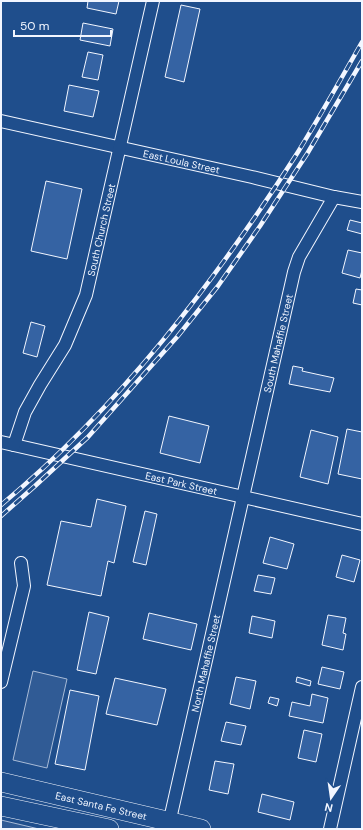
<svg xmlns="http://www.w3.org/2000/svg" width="363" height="830" font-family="'DM Sans',sans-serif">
	<rect width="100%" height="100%" fill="#1f4e8c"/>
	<!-- parking -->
	<path fill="#305b95" stroke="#a8bbd7" d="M33,671L67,679L47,768L13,760Z
		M1,820L39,829H1Z"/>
	<!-- building -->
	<path fill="#3563a3" stroke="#f2f6ff" d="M88,1H119L116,14L87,8Z
		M181,5L200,9L184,82L165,77Z
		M83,23L113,29L110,46L80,40Z
		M88,52L103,55L98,80L82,77Z
		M69,85L99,91L93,117L64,111Z
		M46,181L82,189L67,259L31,251Z
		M350,220L362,223V234L347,230Z
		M348,250L362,253V270L360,278L342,273Z
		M356,289L362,290V305L353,303Z
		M31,322L45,326L37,357L23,353Z
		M293,366L303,368L302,371L334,378L330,392L289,384Z
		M169,416L209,426L200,463L160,453Z
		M347,429L362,432V479L338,474Z
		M311,430L338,437L328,484L300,477Z
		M97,499L126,506L114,563L108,561L101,596L47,585L61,521L91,527Z
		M145,511L157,514L146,565L133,562Z
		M270,537L294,544L287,569L263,563Z
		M342,555L360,560L354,582L336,577Z
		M258,575L275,578L271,594L254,591Z
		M89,612L109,617L96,674L77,670Z
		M149,613L197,624L191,650L143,639Z
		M328,615L346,618L343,633L346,634L343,650L322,645Z
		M252,616L275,621L272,638L249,633Z
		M322,667L344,672L340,689L318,684Z
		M236,677L256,681L250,709L230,704Z
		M297,677L311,681L310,686L296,682Z
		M115,678L166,689L157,725L106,714Z
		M70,690L99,696L85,770L55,764Z
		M312,694L328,698L323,723L289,716L292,702L310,706Z
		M270,697L279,699L277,706L268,703Z
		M226,722L246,726L241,745L221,741Z
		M304,730L322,734L316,762L298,758Z
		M215,761L234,764L228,794L209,790Z
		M262,794L294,802L290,820L258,812Z"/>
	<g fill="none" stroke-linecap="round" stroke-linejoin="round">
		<defs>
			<g id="minor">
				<path id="s1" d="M1,121L252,177L334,197L362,202"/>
				<path id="s2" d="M1,442L362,524"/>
				<path id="s3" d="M14,445L25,412L40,385L65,345L86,295L153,1"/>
				<path d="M1,682L24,586L21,563"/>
				<path id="s4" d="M168,828L294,272L299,257L334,197"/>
				<path d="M330,829L362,687"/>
			</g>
			<g id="primary">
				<path id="s5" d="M1,782L201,829"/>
				<path d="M1,806L109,829"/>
			</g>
		</defs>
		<!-- minor casing -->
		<use href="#minor" stroke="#f2f6ff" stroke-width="14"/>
		<!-- primary casing -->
		<use href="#primary" stroke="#f2f6ff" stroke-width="20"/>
		<!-- minor -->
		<use href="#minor" stroke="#1f4e8c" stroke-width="12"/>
		<!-- primary -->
		<use href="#primary" stroke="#1f4e8c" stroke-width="19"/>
		<defs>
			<path id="rail" d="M1,505C120,406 215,282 298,152C320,116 341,79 362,42
				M1,516L35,486L88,437L177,337L218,286L260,226L307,154L362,61"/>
		</defs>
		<!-- rail casing -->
		<use href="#rail" stroke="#f2f6ff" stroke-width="4.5"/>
		<!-- rail -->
		<use href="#rail" stroke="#1f4e8c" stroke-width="3" stroke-dasharray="9" stroke-linecap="butt"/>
	</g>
	<g text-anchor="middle" stroke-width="3" stroke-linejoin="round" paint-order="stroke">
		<!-- street labels -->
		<g font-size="10" fill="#f2f6ff" stroke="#1f4e8c">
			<text dy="4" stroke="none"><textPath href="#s1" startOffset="185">East Loula Street</textPath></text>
			<text dy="4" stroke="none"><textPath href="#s3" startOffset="234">South Church Street</textPath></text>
			<text dy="4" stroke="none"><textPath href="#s4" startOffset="497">South Mahaffie Street</textPath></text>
			<text dy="4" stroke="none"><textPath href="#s2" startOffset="185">East Park Street</textPath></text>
			<text dy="4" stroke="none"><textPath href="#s4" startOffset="169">North Mahaffie Street</textPath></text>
			<text dy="4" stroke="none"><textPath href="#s5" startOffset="103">East Santa Fe Street</textPath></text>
		</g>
	</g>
	<!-- border -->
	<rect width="363" height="830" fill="none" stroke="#f2f6ff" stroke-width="4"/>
	<!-- north arrow -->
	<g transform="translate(331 798) rotate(193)" stroke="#1f4e8c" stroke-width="3" paint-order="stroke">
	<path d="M0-3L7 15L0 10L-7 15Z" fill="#f2f6ff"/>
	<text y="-6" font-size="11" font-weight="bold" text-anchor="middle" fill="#f2f6ff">N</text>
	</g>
	<!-- scale -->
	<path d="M14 30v6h97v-6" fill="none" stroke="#f2f6ff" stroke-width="2"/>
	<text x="20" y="30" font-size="12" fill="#f2f6ff" stroke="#1f4e8c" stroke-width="3" paint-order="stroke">50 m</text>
</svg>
